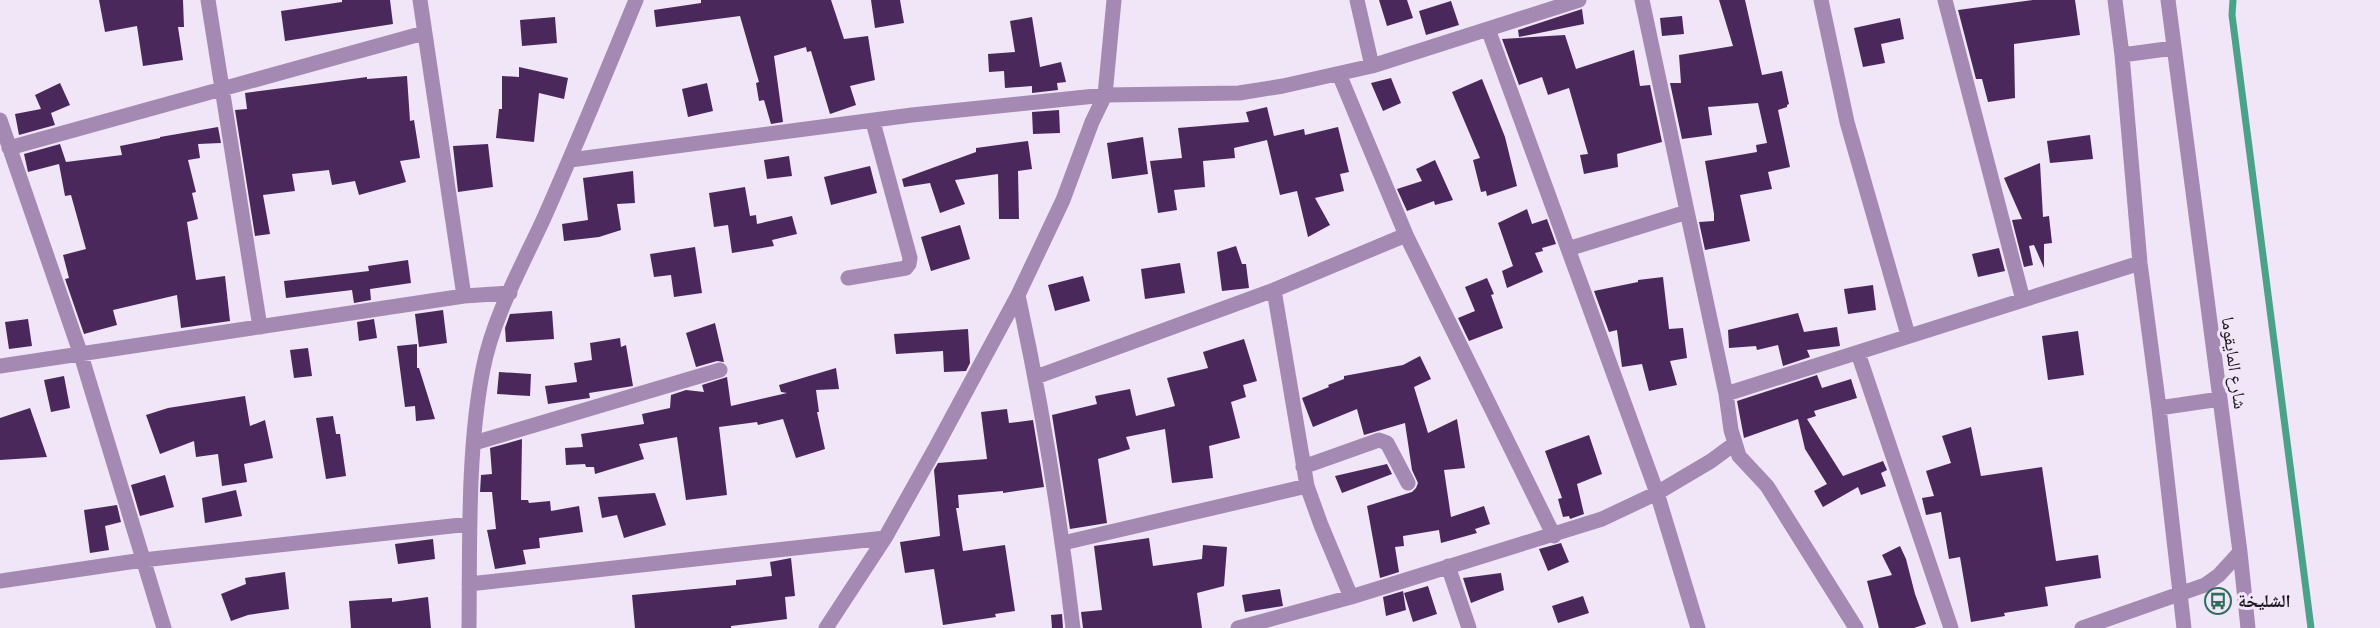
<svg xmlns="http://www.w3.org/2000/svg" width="2380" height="628" font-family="'Fira Sans Condensed','Noto Naskh Arabic',sans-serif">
	<rect width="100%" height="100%" fill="#f1e5f8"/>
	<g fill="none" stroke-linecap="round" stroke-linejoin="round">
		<!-- stream -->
		<path stroke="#4ba289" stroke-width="7" d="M2233,0L2232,15L2311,628"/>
	</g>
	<!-- building -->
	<path fill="#4a285b" d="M99,0H183L184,27H178L183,60L143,66L137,26L105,32Z
		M342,0H390L393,24L285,41L281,11L342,2Z
		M701,0H831L844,39L868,36L875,80L850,86L856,105L830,114L811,51L807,52L806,47L774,56L783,122L771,124L764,100L759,101L756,83L759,82L740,16L656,27L654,10L701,3Z
		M871,0H900L904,23L875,28Z
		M1379,0H1407L1413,18L1387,26Z
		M1719,0H1745L1762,75L1782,71L1789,104L1787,105V107L1778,110L1790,167L1768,172L1772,189L1740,195L1750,241L1705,250L1699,222L1714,221V214L1705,161L1757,152L1756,145L1767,143L1758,103L1708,107L1712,135L1682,139L1670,83H1681L1679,55L1733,46Z
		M2033,0H2075L2080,35L2014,44L2015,98L1988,102L1982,79H1976L1958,10Z
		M1451,1L1459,25L1426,35L1419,11Z
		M1582,9L1584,24L1519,37L1518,30Z
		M1682,16L1684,34L1662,36L1660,18Z
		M555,17L557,43L522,46L520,20Z
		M1032,17L1040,67L1061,62L1066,82L1057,83L1058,90L1032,93V86L1005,88L1004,71L989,72L988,54L1015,52L1010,21Z
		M1900,18L1904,39L1881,44L1885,63L1863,67L1854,28Z
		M1565,35L1576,69L1634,50L1640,86L1650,85L1662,142L1617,154L1618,167L1584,174L1580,155L1588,154L1569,88L1548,95L1542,77L1519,85L1502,39Z
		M519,67L568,78L564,99L539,93L534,142L496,138L499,109H502V76L519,77Z
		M407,76L410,121L414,120L420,158L400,161L406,182L359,195L355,181L332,185L329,170L292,174L295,191L263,195L270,234L255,236L235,110L247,109L245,93L367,77V79Z
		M1391,78L1401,103L1383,111L1371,83Z
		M1482,79L1505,137L1517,186L1487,196L1486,191L1481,192L1473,160L1480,158L1452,92Z
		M60,83L70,105L51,113L55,125L19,135L15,114L41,109L35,95Z
		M707,83L713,111L688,117L682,89Z
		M1267,107L1274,136L1304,129L1305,135L1338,127L1349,172L1340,174L1344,191L1315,198L1330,225L1308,237L1297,191L1280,195L1267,140L1234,148L1235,158L1203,161L1205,187L1174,190L1177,210L1158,213L1150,161L1182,158L1178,128L1249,122L1246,112Z
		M1059,110L1060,133L1033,134L1032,112Z
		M218,127L221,143L198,144L200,158L188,160L196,192L192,193L198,219L187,222L196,280L225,276L230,321L181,328L177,295L113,310L117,325L84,334L65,279L69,278L63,255L86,249L71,195L65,196L59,164L28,172L24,154L60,144L66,162L122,155L120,146L160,138V137Z
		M2090,135L2093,159L2050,163L2047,141Z
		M1143,137L1148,174L1112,179L1107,143Z
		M1028,141L1032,169L1018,171L1019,219H999L998,174L955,180L965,204L940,213L930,183L904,187L902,179L976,152V148Z
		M488,144L493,187L458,192L453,146Z
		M789,156L792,176L767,179L764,160Z
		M1435,160L1453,200L1435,205L1434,201L1407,211L1397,189L1422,181L1416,169Z
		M2040,163L2043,217L2049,216L2052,243L2044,244V268L2034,245L2029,246L2033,265L2024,267L2012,220L2022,219L2004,178Z
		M870,166L877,193L831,205L824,177Z
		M633,171L635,203L617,204L621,230L599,237L564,241L562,224L588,220L583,178Z
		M745,187L750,216L756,215L757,224L792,216L797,234L772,240L774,246L732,253L728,225L714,227L709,193Z
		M1527,209L1532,224L1547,219L1556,244L1542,248L1543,251L1535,253L1543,272L1507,288L1502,271L1513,266L1498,223Z
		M960,225L970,259L931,271L921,237Z
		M1236,246L1242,264H1246L1249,288L1222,291L1217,252Z
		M695,247L702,293L674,297L671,275L654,277L650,254Z
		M1999,248L2005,271L1978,277L1972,254Z
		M408,260L411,283L370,289L371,300L354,303L352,290L286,298L284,281L369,271L368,266Z
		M1180,263L1185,293L1145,299L1141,269Z
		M1083,276L1090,301L1055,311L1048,285Z
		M1663,277L1669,329L1683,328L1687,358L1670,361L1677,385L1649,391L1642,364L1622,367L1617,330L1609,332L1594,291L1638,282V280Z
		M1487,278L1494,294L1491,295L1503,328L1469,341L1458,318L1475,311L1465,287Z
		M1873,285L1876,310L1848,314L1844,289Z
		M443,310L447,343L419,347L415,314Z
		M552,311L554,339L506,342L505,328L510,314Z
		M1798,313L1804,332L1837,327L1840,346L1807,350L1810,357L1783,366L1778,345L1757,350L1756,346L1729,348L1728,330Z
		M28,319L32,346L9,349L5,322Z
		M374,319L377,338L359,341L357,322Z
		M715,323L724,362L717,361L696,367L686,333Z
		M968,329L970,363L966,371L944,372L943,351L896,354L894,334Z
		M2078,331L2084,375L2048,380L2042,336Z
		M620,338L621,347L626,345L633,386L589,393L590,398L548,404L545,386L577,382L574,363L592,360L590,343Z
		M1244,339L1257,381L1243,385L1246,397L1231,402L1240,438L1209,446L1213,478L1172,483L1165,429L1126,437L1130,449L1098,459L1107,523L1070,529L1052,415L1097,404L1095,396L1130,389L1136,416L1175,406L1167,378L1208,368L1203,352Z
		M417,344V368H419L435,419L416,421L415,406L405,407L397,346Z
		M308,348L312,376L294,378L290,350Z
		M1420,356L1431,379L1414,387L1428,433L1457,419L1465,468L1444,470L1451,517L1484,506L1490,524L1475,529L1477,533L1441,543L1439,530L1403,536L1404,546L1395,547L1399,572L1380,578L1367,506L1412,492L1416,488L1418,483L1412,470L1405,423L1364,435L1357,409L1313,427L1302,398L1329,387L1328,385L1344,379V376L1403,365Z
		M836,368L839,389L816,390L819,412H817L825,449L796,458L783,419L758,425L757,422L719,427L727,495L686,500L677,437L639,444L644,459L595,474L594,467H586L585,464L566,465L565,448L583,447L581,434L644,424L642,414L670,408L671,395L686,390L704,392L702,385L727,377L731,406L787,393L781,392L779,385Z
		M499,372L531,374L530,396L497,394Z
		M1817,375L1822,388L1851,379L1857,398L1814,411L1816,416L1807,419L1843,476L1883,461L1887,470L1881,473L1886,486L1861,495L1858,487L1823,507L1814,491L1827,484L1805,449L1798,419L1744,438L1737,401Z
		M64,376L70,408L51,412L44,380Z
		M245,396L250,426L265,420L273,458L244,464L247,482L222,486L218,454L196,457L194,441L160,454L146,415L168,408Z
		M30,408L47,457L0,460V418Z
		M1007,409L1009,423L1033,420L1044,487L1003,493V491L958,495L959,508H956L963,551L1005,545L1015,611L995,614L996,617L943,625L934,569L905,573L900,542L940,536L934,470L938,463L987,459L981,412Z
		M333,416L336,434H340L346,476L326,479L316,418Z
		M1971,427L1981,476L2042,467L2056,561L2098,555L2101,578L2045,587L2048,606L2004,613L2005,616L1971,622L1960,557L1949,559L1941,512L1926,515L1922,498L1934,496L1926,471L1951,463L1942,436Z
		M1589,435L1602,474L1577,484L1584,514L1570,519L1569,516L1563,517L1558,499L1562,498L1545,451Z
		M522,439L521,500H528L529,503L550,501L551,511L579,506L583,532L539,538L540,548L523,550L526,564L495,569L487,530L496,529L492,492H480L481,475L492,474L490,448Z
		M1387,464L1392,474L1342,493L1335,476Z
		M165,475L174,507L140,516L131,485Z
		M236,490L242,516L205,523L202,498Z
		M655,493L666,525L624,538L617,515L602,518L598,497Z
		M117,505L121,522L105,526L109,550L90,553L84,510Z
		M1149,538L1153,566L1202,559L1203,545L1227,547L1224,586L1197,593L1202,628H1083L1081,612L1102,610L1094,546Z
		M433,539L435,559L398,564L395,544Z
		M1561,543L1569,562L1548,571L1539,549Z
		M1900,546L1906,559L1915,594L1926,624L1914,628H1879L1867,581L1892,575L1882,555Z
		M791,558L795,596L785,597L787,619L731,626V628H635L632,595L736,585V580L772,576L770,562Z
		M285,572L289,609L248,615L231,621L221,594L246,584L245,578Z
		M1501,573L1504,590L1471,603L1463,578Z
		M1428,586L1437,614L1413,622L1404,593Z
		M1280,589L1283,606L1245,612L1242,595Z
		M1403,591L1406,610L1386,616L1383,597Z
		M1583,596L1589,613L1558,623L1552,606Z
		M428,597L431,628H351L349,601L392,598V602Z
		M1062,614L1063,628H1052L1051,615Z"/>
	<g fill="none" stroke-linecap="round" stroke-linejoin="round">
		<!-- minor -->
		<path stroke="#a489b3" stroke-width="15" d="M208,0L260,327
			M420,0L464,296
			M1357,0L1372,66
			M1642,0L1726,394L1731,430L1739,456L1767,486L1856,628
			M1821,0L1847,122L1908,335
			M1945,0L2023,300
			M2115,0L2122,55L2140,263L2159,408L2184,628
			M2168,0L2240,552L2248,628
			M1488,29L1657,493L1698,628
			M2122,55L2174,48
			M1339,74L1406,235L1554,536
			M0,120L81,355L164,628
			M9,148L424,33
			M570,160L912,115L1105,95L1239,93L1283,86L1372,66L1579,0
			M1568,249L1687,212
			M848,278L906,268L909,264L910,258L873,122
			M1274,290L1307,486L1321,525L1351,597
			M1018,295C1042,405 1060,516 1073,628
			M1858,353L1951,628
			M0,366L464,296L510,293
			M1036,377L1274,290L1406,235
			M1726,394L2140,263
			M2159,408L2220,399
			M474,443L720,370
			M1303,467L1379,440L1387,443L1408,483
			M1063,543L1307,486
			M1448,566L1469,628
			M0,581L143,560L470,524
			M469,584L885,538
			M469,628C470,546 467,450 483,369C493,317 522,266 544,218C576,146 606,73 636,0
			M826,628L885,538L936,447L1018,295L1063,200L1092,122L1105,95L1114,0
			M1238,628L1351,597L1602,519L1657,493L1711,461L1734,444
			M2082,628L2205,585L2219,575L2240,552"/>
	</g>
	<!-- icons -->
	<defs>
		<symbol id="bus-ring" viewBox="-11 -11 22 22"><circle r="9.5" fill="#f1e5f8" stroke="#2e6d5b" stroke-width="1.5"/><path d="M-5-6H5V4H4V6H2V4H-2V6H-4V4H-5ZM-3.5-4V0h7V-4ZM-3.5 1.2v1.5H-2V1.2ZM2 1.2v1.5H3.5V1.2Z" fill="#2e6d5b"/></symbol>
	</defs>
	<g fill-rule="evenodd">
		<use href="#bus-ring" x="2203" y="586" width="30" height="30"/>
	</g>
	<g text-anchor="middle" stroke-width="6" stroke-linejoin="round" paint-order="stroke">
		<!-- street labels -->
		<g font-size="18" fill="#1c181e" stroke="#f1e5f8">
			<text transform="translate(2234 363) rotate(82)" y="6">شارع المايقوما</text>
		</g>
		<!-- poi labels -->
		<g font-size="18" font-weight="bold" fill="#1c181e" stroke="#f1e5f8" text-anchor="start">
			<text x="2238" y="607">الشليخة</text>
		</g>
	</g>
</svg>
